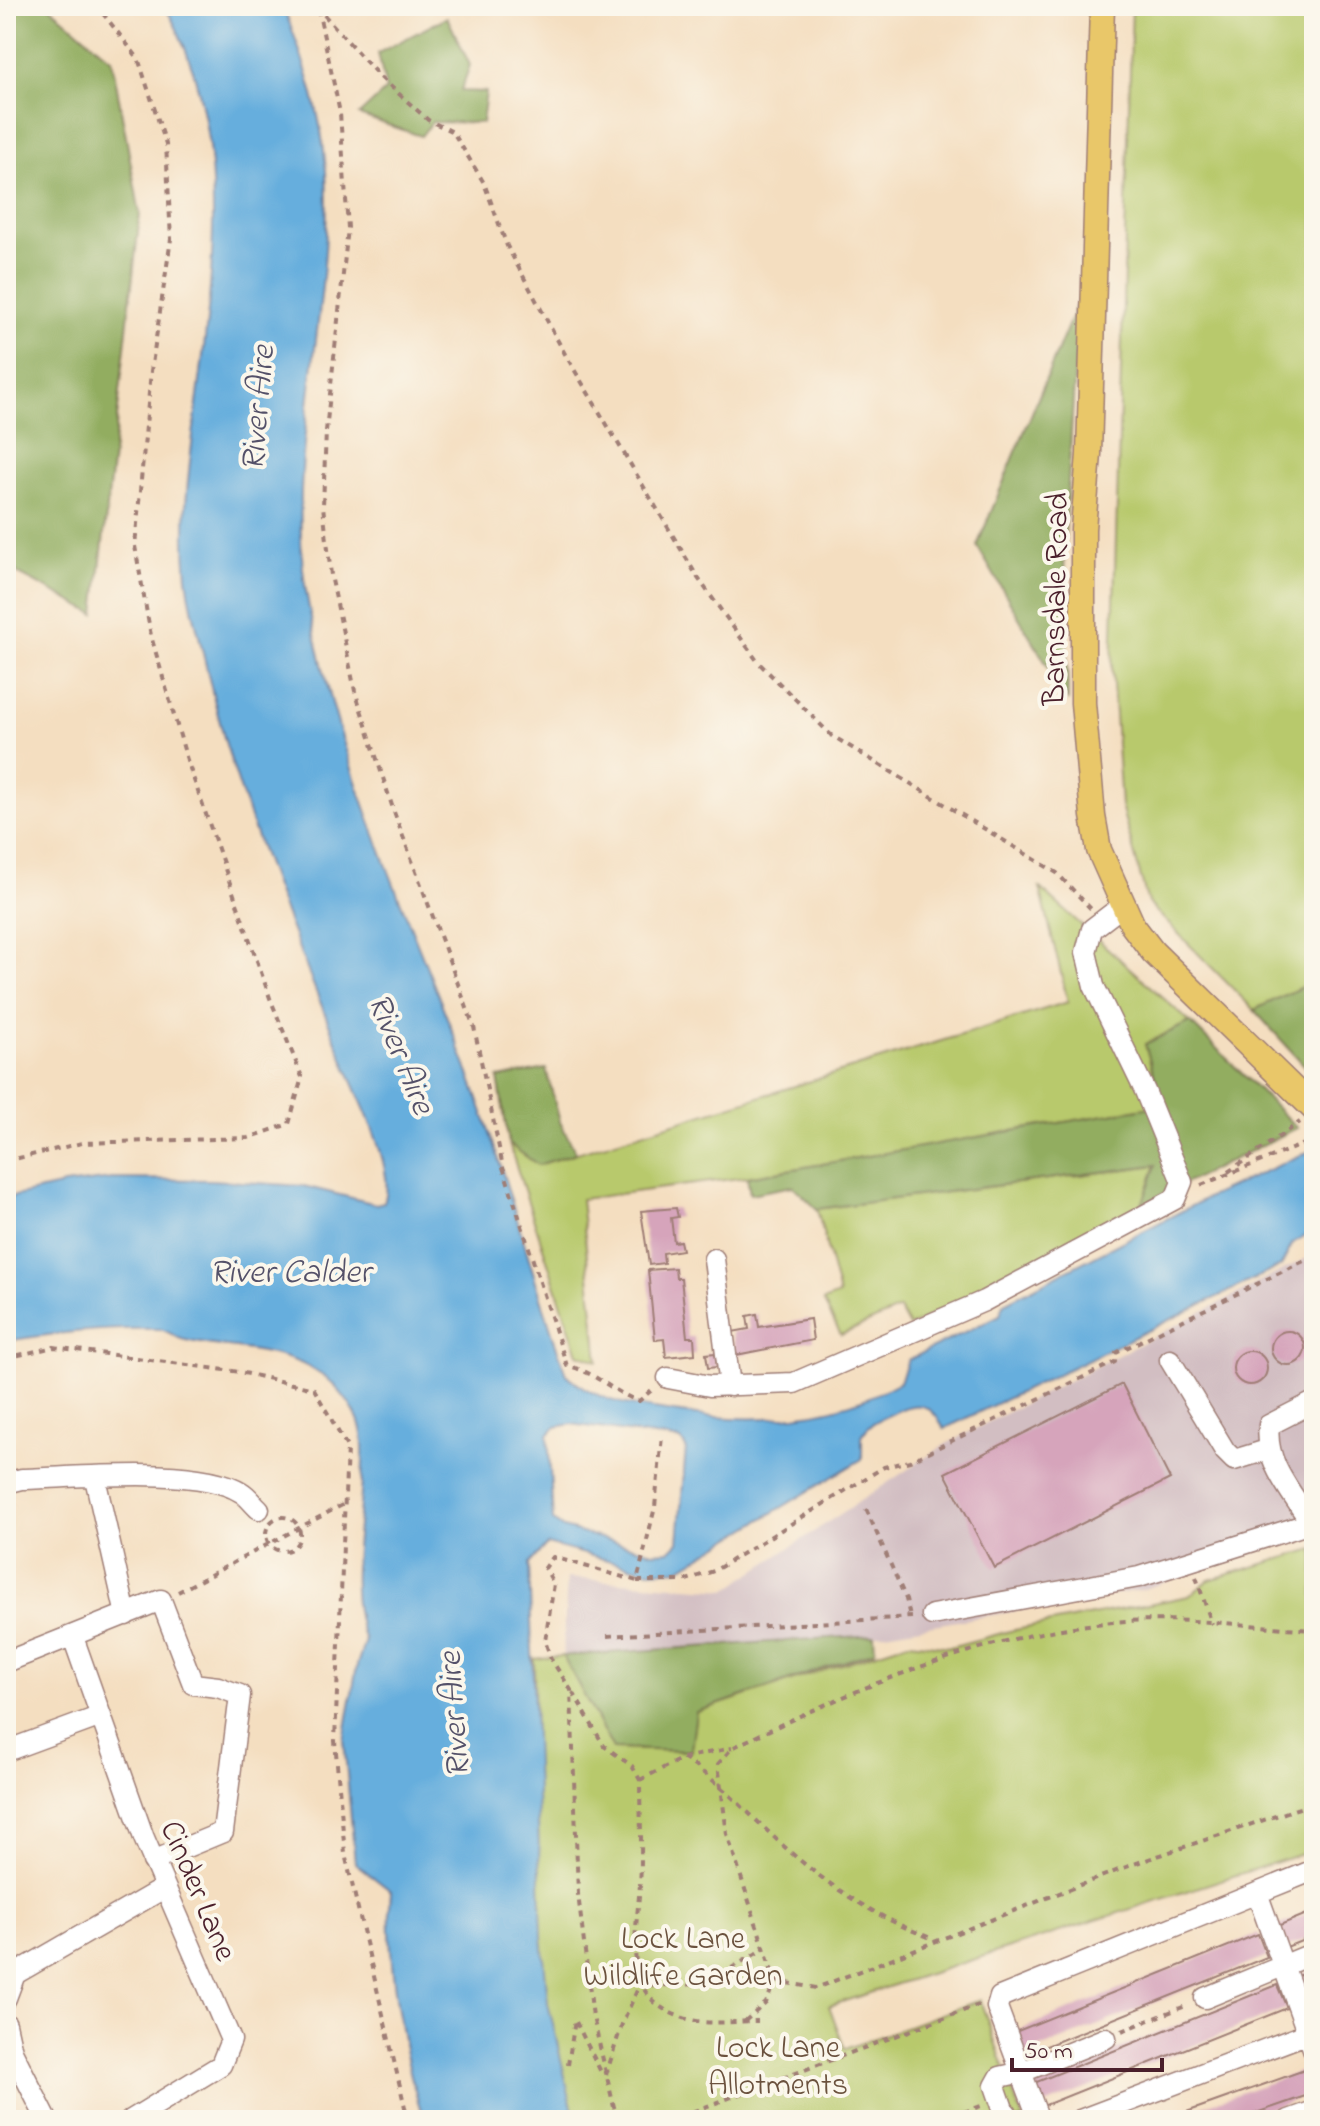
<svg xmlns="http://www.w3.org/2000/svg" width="1320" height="2126" font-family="'Indie Flower',sans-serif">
	<rect width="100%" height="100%" fill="#fbf7ec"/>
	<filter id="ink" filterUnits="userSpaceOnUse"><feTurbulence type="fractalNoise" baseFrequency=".0125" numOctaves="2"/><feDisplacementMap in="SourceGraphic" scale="16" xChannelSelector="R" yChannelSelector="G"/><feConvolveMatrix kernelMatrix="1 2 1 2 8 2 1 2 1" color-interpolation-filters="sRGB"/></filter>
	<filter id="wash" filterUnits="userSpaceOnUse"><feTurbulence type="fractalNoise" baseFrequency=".006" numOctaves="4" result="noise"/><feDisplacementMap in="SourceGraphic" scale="32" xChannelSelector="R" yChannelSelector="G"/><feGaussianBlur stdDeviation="1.8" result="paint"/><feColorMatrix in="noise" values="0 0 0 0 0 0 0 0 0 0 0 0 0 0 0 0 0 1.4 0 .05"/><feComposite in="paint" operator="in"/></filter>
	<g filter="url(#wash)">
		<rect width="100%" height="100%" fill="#f4dec0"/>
		<!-- industrial -->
		<path fill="#d2bec2" d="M1314,1254V1533L1141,1590L874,1635L563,1656L567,1578L726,1590L946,1444Z"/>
		<!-- green -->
		<path fill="#b8c96c" stroke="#81744c" stroke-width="2" d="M1132,6H1314V981L1254,1010L1148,903L1121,806L1112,669Z
			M1040,888L1190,1022L1145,1044L1163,1105L747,1177L581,1199L598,1361L578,1354L509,1144L538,1165L1068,1002Z
			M1157,1165L1142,1205L909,1327L899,1309L841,1335L823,1301L839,1295L817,1209Z
			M1314,1549V1850L829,2006L845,2049L980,2000L1023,2120H575C526,1984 536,1803 534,1659L563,1656L613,1749L690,1751L696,1712L910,1642L950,1647L1010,1631L1189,1596L1209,1580Z"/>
		<!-- forest -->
		<path fill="#92ad60" stroke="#6e6646" stroke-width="2" d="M6,6H49L112,60L140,214L95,614L17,573L6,551Z
			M447,17L470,65L461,91L486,92L482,123L432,122L421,136L359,115L386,90L378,53Z
			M1079,299L1064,552L1068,701L977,546Z
			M1314,981V1076L1254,1010Z
			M1190,1022L1297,1128L1142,1205L1156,1165L817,1209L793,1186L750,1194L747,1177L1163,1105L1145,1044Z
			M546,1069L560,1122L576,1153L538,1165L509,1144L498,1078Z
			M874,1635L875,1651L696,1712L691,1751L613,1749L563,1656Z"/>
		<!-- water -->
		<path fill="#66aedd" stroke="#586684" stroke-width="2" fill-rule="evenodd" d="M165,6H283C304,59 322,113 326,171C333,304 290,435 303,569C307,606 317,644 326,680C361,820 422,948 472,1082C508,1178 532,1278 566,1374C597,1402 627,1405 667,1411C745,1424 830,1423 900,1382L908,1360L1000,1315L1004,1303L1207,1198L1314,1149V1230L1293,1243L1281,1266L944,1429C931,1403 918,1400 893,1413C880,1420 869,1422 862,1436V1459L679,1569L649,1571L547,1544L529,1564L542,1935L548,2003L575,2120H424C403,2059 385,1955 391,1891L355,1863L344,1740L357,1665L365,1640C342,1586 365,1506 363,1448C363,1427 357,1414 345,1398C306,1345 241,1353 185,1340C175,1338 167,1329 157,1329C107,1327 55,1333 6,1341V1198L64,1185L112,1179L210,1180L304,1186L376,1204L384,1202C396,1172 363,1107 351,1078C307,970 263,863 228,751C214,706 205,658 193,612C178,551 187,482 195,420C212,285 236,130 165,6ZM572,1424L681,1440L686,1448L678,1542L669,1551L653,1552L563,1528L553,1521L548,1435L556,1427Z"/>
		<g id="blocks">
			<!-- building -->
			<path fill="#d6a4bb" d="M676,1208L678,1217L671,1218L674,1242L680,1241L682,1250L663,1253L664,1263L649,1265L641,1211Z
				M675,1268L676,1278H681L687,1337H694L695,1354L666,1357L664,1339L655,1340L648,1270Z
				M757,1314L759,1327L810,1319L813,1340L736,1355L732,1332L749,1329L747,1316Z
				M1271 1348a17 17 0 1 1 34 0a17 17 0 1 1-34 0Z
				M1233 1368a17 17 0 1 1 34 0a17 17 0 1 1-34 0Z
				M715,1353L717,1367L708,1368L706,1354Z
				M1122,1384L1170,1479L994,1568L945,1473Z
				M1314,1911V1936L1284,1948L1275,1927Z
				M1258,1934L1267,1957L1024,2055L1015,2032Z
				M1314,1969V1994L1299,2000L1290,1979Z
				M1277,1985L1287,2008L1043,2106L1034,2083Z
				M1313,2067L1314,2093L1236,2120H1164Z"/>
		</g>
	</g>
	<g filter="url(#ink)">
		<use href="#blocks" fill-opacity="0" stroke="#9f7e76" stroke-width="2"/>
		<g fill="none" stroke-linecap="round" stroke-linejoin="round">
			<defs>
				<path id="minor" d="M714,1259L730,1386
					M1170,1360L1225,1451L1234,1460L1267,1450
					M668,1378L710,1386L794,1383L984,1301L1175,1199L1182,1182L1145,1091L1094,986L1086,952L1092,929L1122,906
					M95,1478L126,1615
					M6,1483L22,1479C74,1478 199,1465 241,1492C248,1496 253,1504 259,1509
					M1311,1523C1292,1492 1264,1463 1269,1425L1314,1402
					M932,1615L1139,1577L1314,1522
					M73,1637L144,1838L231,2040L221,2065L131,2120
					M6,1662L161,1600L193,1684L218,1687L240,1695L223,1832L153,1861
					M6,1751L101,1716
					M1257,1893L1314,2051
					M6,1998L15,1974L164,1888
					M1205,1998L1314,1953
					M6,2024L12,2051L47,2120
					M1012,2120L1003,2109L995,2086L1000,2077L1022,2072L1106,2038
					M1039,2120L997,2007L1000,1997L1314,1870
					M1080,2120L1314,2031
					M1289,2120L1314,2111"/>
				<path id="major" d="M1102,6L1089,454L1083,529V703L1093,816L1099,850L1133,926L1153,952L1314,1109"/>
			</defs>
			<!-- minor casing -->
			<use href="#minor" stroke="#9f7e76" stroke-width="23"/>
			<!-- major casing -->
			<use href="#major" stroke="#9f7e76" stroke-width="27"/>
			<!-- path -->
			<path stroke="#9f7e76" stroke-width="4" stroke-dasharray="6 6" stroke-linecap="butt" d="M316,6L378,75L428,120L453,132L484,183L507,246L565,354L698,578L758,662L831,735L1057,873L1091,909
				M318,9L340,113L348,228L326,431L323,506L331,575L355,691L395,815L474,1027L503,1167L567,1366C593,1370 613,1393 639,1401L654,1388
				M6,1161L82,1143L248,1138L289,1124L302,1077L270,998L187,760L151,636L135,546L151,371L171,239L166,144L138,58L97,6
				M1228,1172L1300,1122
				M1201,1185L1314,1140
				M6,1358L54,1347L240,1372L314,1389L347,1447L335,1741L345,1854L408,2120
				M866,1509L906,1599L910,1617
				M266 1534a17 17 0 1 1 34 0a17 17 0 1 1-34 0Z
				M1196,1577L1212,1624
				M637,1581H683L714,1571L884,1467L910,1461L1115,1362L1116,1353L1314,1256
				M178,1592L346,1503
				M607,1636L912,1617
				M573,1692L604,1746L632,1766L640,1780C640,1818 643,1858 639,1896C634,1951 623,2003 691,2020C711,2025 738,2021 758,2021
				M683,1758C731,1790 763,1831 807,1866C845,1897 889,1923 934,1939
				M640,1780L683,1758L732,1748
				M775,1981L816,1988L1134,1864L1314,1803
				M745,2021L766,2003L775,1981L727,1834L718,1764L732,1748C851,1690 980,1635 1113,1622C1179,1616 1248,1626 1314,1630
				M1122,2031L1188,2005
				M568,2065L575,2020L601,2072
				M606,2075L622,2024L639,1986L704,1984L764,1949
				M617,2120L593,2017L578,1894L571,1690L551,1659L545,1641L554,1584L545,1568L553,1557L637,1581L655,1507L662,1436
				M670,2120L979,2005
				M941,2120L984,2105"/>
			<!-- minor -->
			<use href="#minor" stroke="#fff" stroke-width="20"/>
			<!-- major -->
			<use href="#major" stroke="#e9c769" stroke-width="24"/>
		</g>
	</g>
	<g text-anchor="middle" stroke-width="8" stroke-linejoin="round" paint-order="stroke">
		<!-- street labels -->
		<g font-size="32" fill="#4a1f2b" stroke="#fbf7ec">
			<text transform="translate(1054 599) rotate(-89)" y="11">Barnsdale Road</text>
			<text transform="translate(200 1890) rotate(67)" y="11">Cinder Lane</text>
		</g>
		<!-- park labels -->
		<g font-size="32" fill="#6b523e" stroke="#fbf7ec">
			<text x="683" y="1948">Lock Lane<tspan x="683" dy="37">Wildlife Garden</tspan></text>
			<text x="778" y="2057">Lock Lane<tspan x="778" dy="37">Allotments</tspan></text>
		</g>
		<!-- water labels -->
		<g font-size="34" font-style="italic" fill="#545169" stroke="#fbf7ec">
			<text transform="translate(256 408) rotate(-85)" y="12">River Aire</text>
			<text transform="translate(403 1053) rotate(68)" y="12">River Aire</text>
			<text x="290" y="1282">River Calder</text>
			<text transform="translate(452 1715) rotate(-94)" y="12">River Aire</text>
		</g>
	</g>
	<!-- margin -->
	<rect width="1320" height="2126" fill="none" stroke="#fbf7ec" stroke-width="32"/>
	<!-- scale -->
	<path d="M1012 2058v12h150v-12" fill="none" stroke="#4a1f2b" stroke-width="4"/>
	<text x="1024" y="2058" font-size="24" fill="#4a1f2b" stroke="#fbf7ec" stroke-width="6" paint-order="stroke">50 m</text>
</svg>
